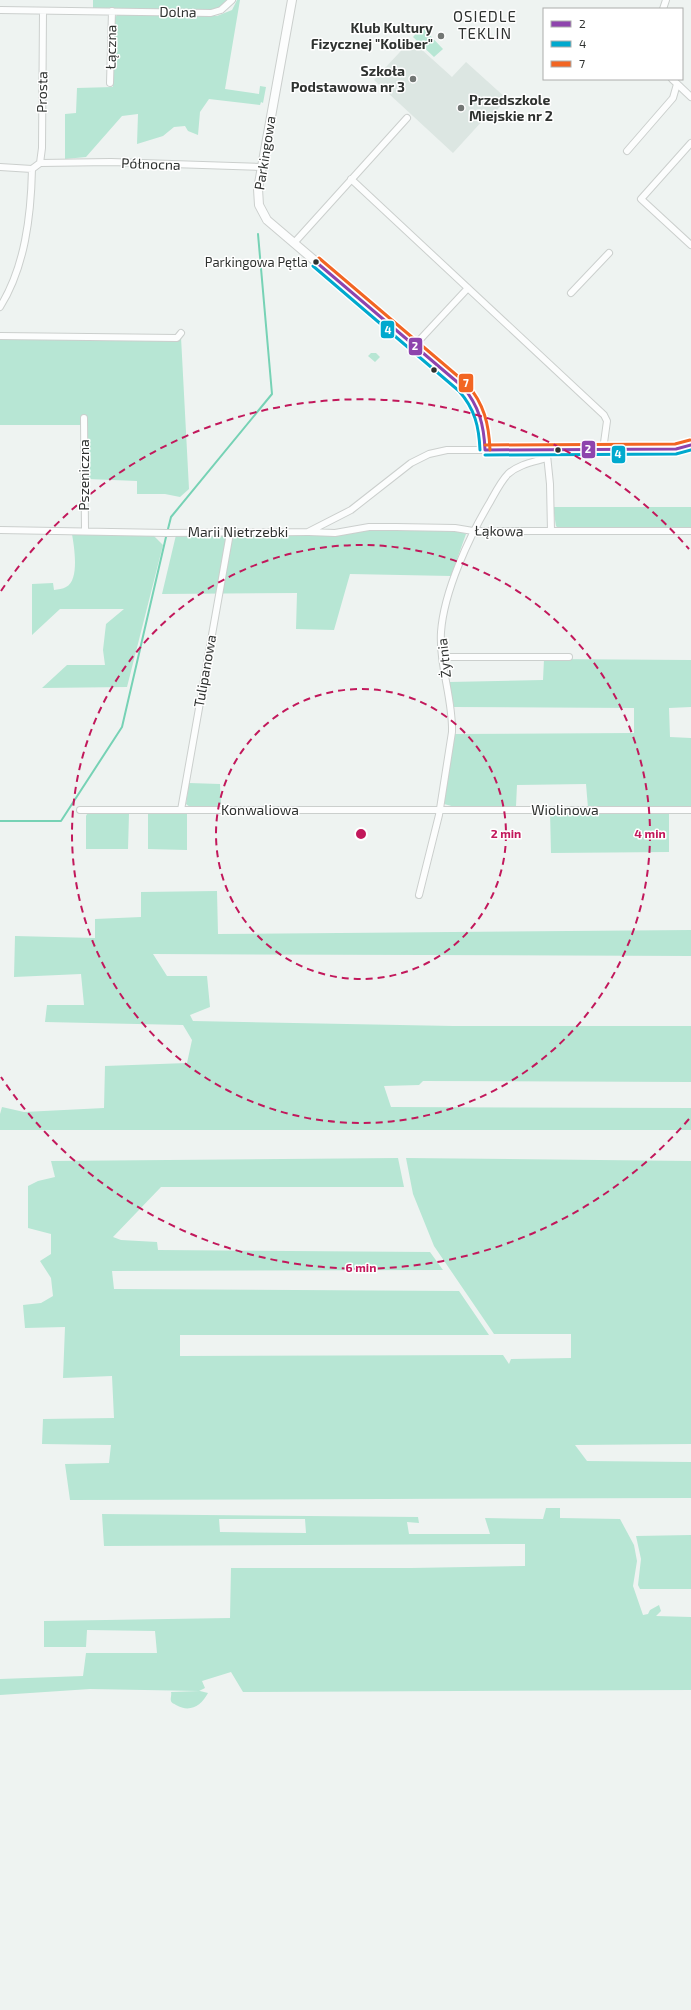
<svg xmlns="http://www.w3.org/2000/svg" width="691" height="2010" font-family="'Exo 2',sans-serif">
	<rect width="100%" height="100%" fill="#eef3f1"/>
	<!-- built -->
	<path fill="#dce6e2" d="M411,40L452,77L466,62L507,99L487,121L484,119L453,153L374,80Z"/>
	<!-- green -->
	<path fill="#b7e6d4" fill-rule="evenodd" d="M93,0H229L221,7L212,10L93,8Z
		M237,0H240L225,89L259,94L260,86L266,87L263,103L261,102L260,105L209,99L200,112L198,135L188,131L185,126L174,127L163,136L137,144L138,114L122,116L86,157L65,159V114L76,113L77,88L113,87V20L118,14L217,16L232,10Z
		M422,27L443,49L434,57L413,37Z
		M181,337L189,489L180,497L165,494H137V481L88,479V425H0V339Z
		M371,353H376L380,357L375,362L368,356Z
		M553,507H691V529L560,530L556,526Z
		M371,530L460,531L466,534L451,576L350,574L334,630L296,629L297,593L162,594L176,535L333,536Z
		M72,534L153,535L163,545L127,687L42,688L67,665H105L103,650L106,624L124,609H60L32,635V584L53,583L54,590C58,589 63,589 66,587C80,580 74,546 72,534Z
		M544,659L691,660V707L669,708L670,737L691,738V808H588L586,784L517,785L516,806C493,807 466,811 444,804L455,734L634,733V708L454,707L449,682L543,680Z
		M189,783L220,784L221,804L219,807H190L186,804Z
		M550,811H669V852L551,853Z
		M87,814H129L128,849H86V816Z
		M148,814H187V850L148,849Z
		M217,891L218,934L691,930V956L153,954L167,976H207L210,1007L190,1015L193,1021L453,1026H691V1082L423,1081L419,1085L384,1086L391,1107L691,1108V1130H0V1114L2,1107L24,1112L104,1108L105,1066L187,1063L192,1040L183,1025L45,1022L47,1005H84L81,974L14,977L15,936L95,938V919L141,917V892Z
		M398,1158L404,1187H161L113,1237L121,1240L157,1242L158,1250L430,1252L443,1270L112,1271L114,1289L459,1291L489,1335H180V1356L503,1355L509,1364L511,1359L571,1358V1334H494L434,1246L413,1194L406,1158L691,1161V1444L575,1445L587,1461L691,1462V1498L70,1500L65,1464L109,1463L111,1445L42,1444L43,1419L114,1418L112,1376L63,1378L65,1327L25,1328L23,1305L41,1303L53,1296L51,1278L40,1261L51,1254V1234L28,1228V1186L38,1181L55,1177L51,1161Z
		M546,1508H560V1518L620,1519L634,1545L637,1561L633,1586L643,1615L648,1614L650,1610L659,1605L661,1611L656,1616L691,1617V1690L243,1692L231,1672L202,1681L205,1688L199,1691L90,1689L0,1695V1679L83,1676L86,1653H157L155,1631L87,1630L86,1647H44V1621L230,1618L231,1568H411L525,1566V1544L104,1546L102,1514L418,1517L419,1523L407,1522L409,1534H490L485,1518L543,1519ZM219,1519H305L306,1533L220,1532Z
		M691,1535V1589H640L638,1585L641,1559L636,1536Z
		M200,1691L208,1693C201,1706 190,1713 176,1705C174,1703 172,1704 171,1701C170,1698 172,1695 171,1692Z"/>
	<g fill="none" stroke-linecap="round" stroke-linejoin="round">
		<!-- stream -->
		<path stroke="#76d2b5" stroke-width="2" d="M168,529L171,517L272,394L258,234
			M0,821H61L122,727L166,537"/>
		<defs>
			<path id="minor" d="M663,9L666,0
				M0,10L211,13L221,10L232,0
				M672,79L691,97
				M110,83L112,11
				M691,143L641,199L691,245
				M627,151L673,98L677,84
				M40,163L111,162L261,167
				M0,167L32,169
				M32,169L40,163L42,148L43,11
				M351,179L604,415L607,421L603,450
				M294,243L407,118
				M571,293L609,253
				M0,307C25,267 31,216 32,169
				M0,336L177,338L181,333
				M414,346L468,288
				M84,418L85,531
				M547,455L550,484L551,531
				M0,530L167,533L308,532L351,510L411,463L429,454L447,450H485
				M309,532L335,533L369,527H396L455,528L473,531H691
				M443,657H569
				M80,810H691
				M181,810L230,533
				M419,895L439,815L452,732C453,699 439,665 441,632C444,591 469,537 490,502C495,493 501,481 508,474C519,464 534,462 547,458"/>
			<path id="tertiary" d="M292,0L258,189L259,205L267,220L463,387C482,408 484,422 485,450L656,449H676L691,445"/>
		</defs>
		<!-- minor casing -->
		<use href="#minor" stroke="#cbcfcd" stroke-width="8"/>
		<!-- tertiary casing -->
		<use href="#tertiary" stroke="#cbcfcd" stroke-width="10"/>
		<!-- minor -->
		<use href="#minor" stroke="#fcfdfd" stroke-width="6"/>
		<!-- tertiary -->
		<use href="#tertiary" stroke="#fcfdfd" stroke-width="8"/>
		<defs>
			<path id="bus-1" d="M316,262L463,387C479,406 484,425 485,450
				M485,450L676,449L691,445"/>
			<path id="bus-2" d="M313,266L459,391C475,409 479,427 480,450
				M485,455L676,454L691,450"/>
			<path id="bus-3" d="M319,258L467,384C484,404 489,424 490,450
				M485,445L675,444L690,440"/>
		</defs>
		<!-- bus-1 casing -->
		<use href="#bus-1" stroke="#fff" stroke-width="6"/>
		<!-- bus-2 casing -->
		<use href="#bus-2" stroke="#fff" stroke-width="6"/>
		<!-- bus-3 casing -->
		<use href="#bus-3" stroke="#fff" stroke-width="6"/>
		<!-- bus-1 -->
		<use href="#bus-1" stroke="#8e44ad" stroke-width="3"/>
		<!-- bus-2 -->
		<use href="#bus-2" stroke="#00a9ce" stroke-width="3"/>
		<!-- bus-3 -->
		<use href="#bus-3" stroke="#f26522" stroke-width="3"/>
	</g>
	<!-- distance rings -->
	<g fill="none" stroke="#c2185b" stroke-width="2" stroke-dasharray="7 5">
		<circle cx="361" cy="834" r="145"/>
		<circle cx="361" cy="834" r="289"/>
		<path d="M689 1119A434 434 0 0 1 1 1077M1 591A434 434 0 0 1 689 549"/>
	</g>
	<!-- markers -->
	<g fill="#727674" stroke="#fff" stroke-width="1.5">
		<circle cx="441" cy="36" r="4"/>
		<circle cx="413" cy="79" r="4"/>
		<circle cx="461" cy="108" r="4"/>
	</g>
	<g fill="#2f3230" stroke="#fff" stroke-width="1.5">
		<circle cx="316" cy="262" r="3.5"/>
		<circle cx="434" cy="370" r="3.5"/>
		<circle cx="558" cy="450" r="3.5"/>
	</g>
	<g text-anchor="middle" stroke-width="3" stroke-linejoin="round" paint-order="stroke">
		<!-- bus labels -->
		<g font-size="13" fill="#2f3230" stroke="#fff" text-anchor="end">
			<text x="308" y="267">Parkingowa Pętla</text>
		</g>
		<!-- street labels -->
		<g font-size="14" fill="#2f3230" stroke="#fff">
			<text transform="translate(178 12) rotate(1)" y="5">Dolna</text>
			<text transform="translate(111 47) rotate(-89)" y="5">Łączna</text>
			<text transform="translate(42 92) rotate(-89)" y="5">Prosta</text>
			<text transform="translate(265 153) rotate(-81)" y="5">Parkingowa</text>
			<text transform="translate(151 164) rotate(2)" y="5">Północna</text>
			<text transform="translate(84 475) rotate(-90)" y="5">Pszeniczna</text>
			<text transform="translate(499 531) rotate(1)" y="5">Łąkowa</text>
			<text x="238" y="537">Marii Nietrzebki</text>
			<text transform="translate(444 658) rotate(-96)" y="5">Żytnia</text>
			<text transform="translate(205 671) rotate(-80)" y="5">Tulipanowa</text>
			<text x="260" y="815">Konwaliowa</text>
			<text x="565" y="815">Wiolinowa</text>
		</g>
		<!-- poi labels -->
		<g font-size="14" font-weight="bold" fill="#2f3230" stroke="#fff" text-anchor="end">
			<text x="433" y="33">Klub Kultury<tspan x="433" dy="16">Fizycznej "Koliber"</tspan></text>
			<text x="405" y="76">Szkoła<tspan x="405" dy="16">Podstawowa nr 3</tspan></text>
			<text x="469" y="105" text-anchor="start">Przedszkole<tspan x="469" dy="16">Miejskie nr 2</tspan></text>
		</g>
		<!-- neighbourhood labels -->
		<g font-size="15" letter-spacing="1" fill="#2f3230" stroke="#fff">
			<text x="485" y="22">OSIEDLE<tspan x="485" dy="17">TEKLIN</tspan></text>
		</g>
	</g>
	<circle cx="361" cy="834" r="6" fill="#c2185b" stroke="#fff" stroke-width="2"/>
	<g font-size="12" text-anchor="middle" font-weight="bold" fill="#c2185b" stroke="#fff" stroke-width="3" stroke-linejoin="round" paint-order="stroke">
		<text x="506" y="838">2 min</text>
		<text x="650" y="838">4 min</text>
		<text x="361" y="1272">6 min</text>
	</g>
	<g stroke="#fff" stroke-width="1.5">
		<rect x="380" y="320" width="15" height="19" rx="4" fill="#00a9ce"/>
		<rect x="408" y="337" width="15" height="19" rx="4" fill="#8e44ad"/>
		<rect x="458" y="373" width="16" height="20" rx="4" fill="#f26522"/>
		<rect x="581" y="440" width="15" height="19" rx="4" fill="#8e44ad"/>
		<rect x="611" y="445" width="15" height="19" rx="4" fill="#00a9ce"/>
	</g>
	<g font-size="11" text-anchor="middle" font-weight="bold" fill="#fff">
		<text x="388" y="334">4</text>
		<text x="415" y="350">2</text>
		<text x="466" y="387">7</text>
		<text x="588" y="453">2</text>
		<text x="618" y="458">4</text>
	</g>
	<!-- legend -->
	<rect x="543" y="8" width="140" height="72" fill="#ffffff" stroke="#acadac"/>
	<rect x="551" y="21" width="20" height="6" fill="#8e44ad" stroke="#acadac"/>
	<text x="579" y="28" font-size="12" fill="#2f3230">2</text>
	<rect x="551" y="41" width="20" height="6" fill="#00a9ce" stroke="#acadac"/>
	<text x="579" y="48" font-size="12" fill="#2f3230">4</text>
	<rect x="551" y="61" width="20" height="6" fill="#f26522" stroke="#acadac"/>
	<text x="579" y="68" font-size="12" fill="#2f3230">7</text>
</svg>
